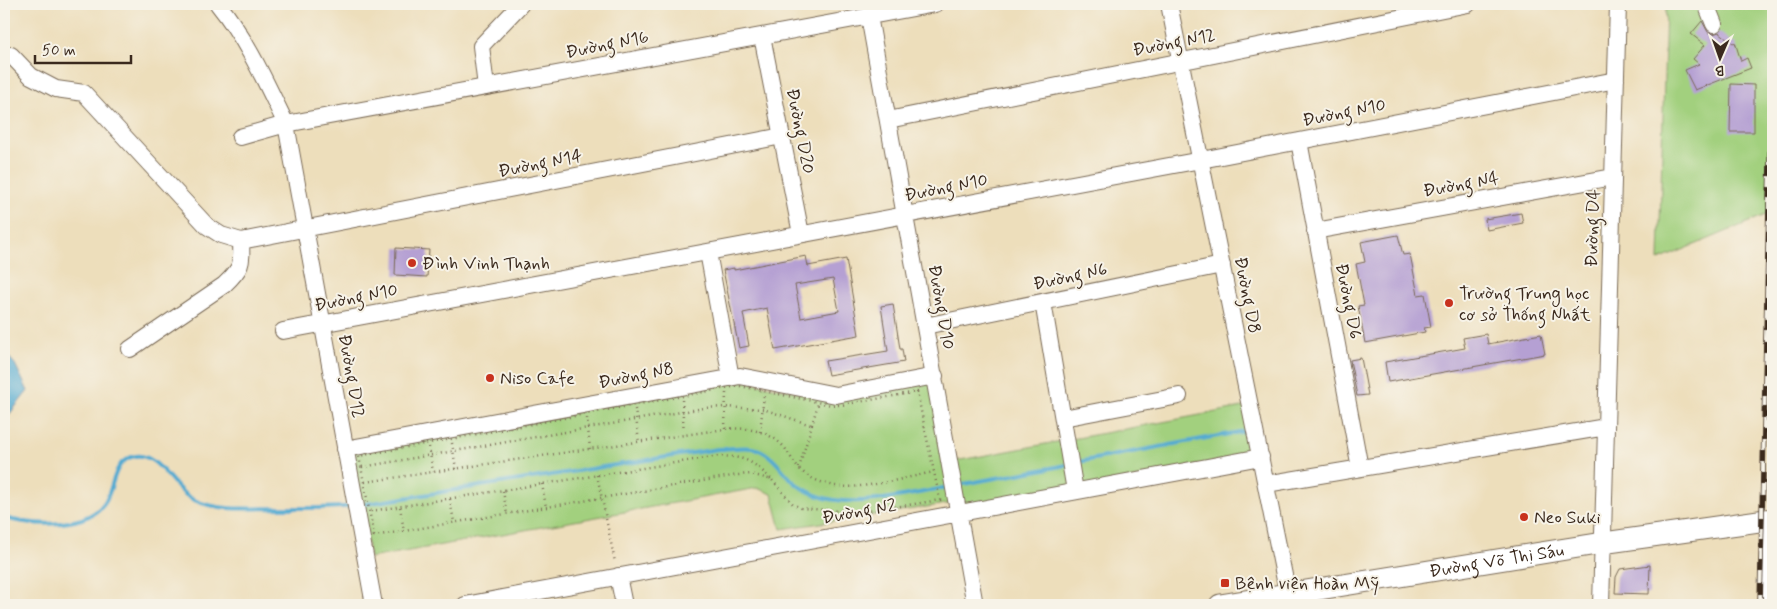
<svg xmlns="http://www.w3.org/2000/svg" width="1777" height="609" font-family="Mynerve,sans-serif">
	<rect width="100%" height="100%" fill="#f7f3e8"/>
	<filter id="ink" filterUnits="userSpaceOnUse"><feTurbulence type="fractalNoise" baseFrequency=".02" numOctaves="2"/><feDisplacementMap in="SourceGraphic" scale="10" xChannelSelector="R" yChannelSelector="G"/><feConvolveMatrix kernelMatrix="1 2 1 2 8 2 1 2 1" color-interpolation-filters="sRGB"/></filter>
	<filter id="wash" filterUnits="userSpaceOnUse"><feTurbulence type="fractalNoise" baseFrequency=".0096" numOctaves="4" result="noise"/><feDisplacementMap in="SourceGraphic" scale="20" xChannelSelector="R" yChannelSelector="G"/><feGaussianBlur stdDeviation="1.12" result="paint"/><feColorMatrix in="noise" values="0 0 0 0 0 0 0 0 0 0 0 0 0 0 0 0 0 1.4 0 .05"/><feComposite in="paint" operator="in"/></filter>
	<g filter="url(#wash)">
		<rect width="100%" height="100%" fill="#eddebb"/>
		<!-- green -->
		<path fill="#a2d07e" stroke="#6e7d4e" d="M1666,4H1773L1768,214L1659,260Z
			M739,380L837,400L931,381L953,503L781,529L772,494L757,488L370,558L351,453Z
			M1248,406L1257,453L964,513L955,461Z"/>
		<!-- water -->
		<path fill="#55abd1" stroke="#486a78" d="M4,352L15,364L28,391L4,421Z"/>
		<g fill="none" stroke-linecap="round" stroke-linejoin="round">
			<!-- stream -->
			<path stroke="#55abd1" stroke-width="4" d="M1073,463L1245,431
				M958,485L1067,465
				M359,505L718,449C729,449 742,446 752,448C771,451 780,469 793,481C799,487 809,492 816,495C851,510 912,494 949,487
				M4,518C32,525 89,531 106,500C115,484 113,459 136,456C159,453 173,491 194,500C220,512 252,508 280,508C304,508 328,509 352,506"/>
		</g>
		<g id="blocks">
			<!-- building -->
			<path fill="#b5a0d3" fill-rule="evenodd" d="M1702,21L1708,32L1713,34L1719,32L1733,43L1735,42L1741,61L1747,58L1751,68L1695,90L1685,70L1699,64L1693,59L1705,45L1691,34Z
				M1731,84L1754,85V132H1730Z
				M1521,213L1523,223L1487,230L1485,219Z
				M1398,235L1403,255L1410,254L1418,295L1425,294L1431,327L1424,328L1425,332L1365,343L1358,306L1364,305L1356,264L1365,262L1361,242Z
				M396,248L429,250L427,277L395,275Z
				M806,256L808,266L846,259L859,335L775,350L767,308L743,313L749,346L739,348L723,270L734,268V270ZM833,279L839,311L801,318L795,285Z
				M893,304L900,349H902L904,362L828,375L825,361L888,351L881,306Z
				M1486,334L1488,344L1541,334L1545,354L1388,382L1385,362L1465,348L1463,338Z
				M1361,358L1368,395L1357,396L1350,360Z
				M1650,565L1649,594L1615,593L1616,577L1620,569Z"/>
		</g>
	</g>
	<g filter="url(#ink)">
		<use href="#blocks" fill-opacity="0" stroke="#796955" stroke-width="1"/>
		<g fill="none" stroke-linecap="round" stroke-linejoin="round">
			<defs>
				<path id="minor" d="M218,4C247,40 266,83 286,124L374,605
					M1169,4L1290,605
					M1706,4L1714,24
					M869,16L975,605
					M762,36L801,234
					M11,55L31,76L56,89L84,93L207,226L221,235L241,241L782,136
					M486,87L481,46L521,4
					M888,120L1468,4
					M240,137L286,124L935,4
					M1299,141L1360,468
					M1315,231L1613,177
					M708,252L731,378
					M1043,302L1075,491
					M925,326L1222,265
					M283,331L1201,160L1616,80
					M130,349L224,285C242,268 242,265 241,241
					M1063,418L1179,396
					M345,449L740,376L836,395L935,376
					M1266,484L1606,427
					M618,576L624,605
					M465,605L1261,457
					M1601,605L1618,4
					M1770,605L1771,519"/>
				<g id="major">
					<path id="s1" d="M1220,605L1603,543L1773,519"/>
				</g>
			</defs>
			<!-- minor casing -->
			<use href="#minor" stroke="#796955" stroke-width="18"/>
			<!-- major casing -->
			<use href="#major" stroke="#796955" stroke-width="23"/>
			<!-- path -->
			<path stroke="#796955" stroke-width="2.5" stroke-dasharray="1 4" stroke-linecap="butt" d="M740,386L831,405H841L917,392L940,500L862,512L813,509L801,508L793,504L772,480L751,474L738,475L374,536L359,456L726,388Z
				M682,400L684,435
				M635,409L639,442
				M587,418L590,449
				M725,429L726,392
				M760,432L764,395
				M452,443L456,469
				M429,447L433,472
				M362,467L704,408L725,407L763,409L811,425
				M799,468L818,404
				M597,475L615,562
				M365,482L725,429C745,427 767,430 782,445C787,450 790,456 793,461C802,475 815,481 831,485C855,492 908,477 934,472
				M542,484L546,507
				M503,491L507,514
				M450,499L454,522
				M400,507L404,531
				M371,511L719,456C746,457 751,460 771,479"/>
			<!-- minor -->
			<use href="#minor" stroke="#fff" stroke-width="16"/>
			<!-- major -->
			<use href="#major" stroke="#fff" stroke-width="21"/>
			<defs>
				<path id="rail" d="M1760,605L1773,27"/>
			</defs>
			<!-- rail casing -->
			<use href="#rail" stroke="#3b2a1e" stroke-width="5.5"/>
			<!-- rail -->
			<use href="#rail" stroke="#f7f3e8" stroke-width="4" stroke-dasharray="11" stroke-linecap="butt"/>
		</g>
	</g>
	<!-- markers -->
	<g fill="#c8321e" stroke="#f7f3e8" stroke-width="2">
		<circle cx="412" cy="263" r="5"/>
		<circle cx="1449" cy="303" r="5"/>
		<circle cx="490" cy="378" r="5"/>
		<circle cx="1524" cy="517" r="5"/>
		<rect x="1220" y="578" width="10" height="10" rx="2.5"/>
	</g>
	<g text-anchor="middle" stroke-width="4" stroke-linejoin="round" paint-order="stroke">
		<!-- street labels -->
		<g font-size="18" fill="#3b2a1e" stroke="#f7f3e8">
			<text transform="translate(1174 42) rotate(-11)" y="6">Đường N12</text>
			<text transform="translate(607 44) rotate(-11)" y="6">Đường N16</text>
			<text transform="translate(1344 112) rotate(-11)" y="6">Đường N10</text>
			<text transform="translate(801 131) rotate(79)" y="6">Đường D20</text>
			<text transform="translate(540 163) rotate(-11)" y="6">Đường N14</text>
			<text transform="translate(1461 184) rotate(-10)" y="6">Đường N4</text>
			<text transform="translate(946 187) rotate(-11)" y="6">Đường N10</text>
			<text transform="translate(1592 228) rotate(-88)" y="6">Đường D4</text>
			<text transform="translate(1070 276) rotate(-12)" y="6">Đường N6</text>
			<text transform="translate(1248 295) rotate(79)" y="6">Đường D8</text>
			<text transform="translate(356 297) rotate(-11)" y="6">Đường N10</text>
			<text transform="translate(1349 301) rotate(79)" y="6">Đường D6</text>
			<text transform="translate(942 307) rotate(80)" y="6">Đường D10</text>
			<text transform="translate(636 375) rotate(-11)" y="6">Đường N8</text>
			<text transform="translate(352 376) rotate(80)" y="6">Đường D12</text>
			<text transform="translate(859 511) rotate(-10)" y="6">Đường N2</text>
			<text dy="6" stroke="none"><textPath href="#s1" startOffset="280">Đường Võ Thị Sáu</textPath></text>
		</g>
		<!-- poi labels -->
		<g font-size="18" fill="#3b2a1e" stroke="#f7f3e8" text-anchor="start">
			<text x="422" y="269">Đình Vinh Thạnh</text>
			<text x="1459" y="299">Trường Trung học<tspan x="1459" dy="21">cơ sở Thống Nhất</tspan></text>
			<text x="500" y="384">Niso Cafe</text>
			<text x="1534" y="523">Neo Suki</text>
			<text x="1235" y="589">Bệnh viện Hoàn Mỹ</text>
		</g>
	</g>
	<!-- margin -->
	<rect width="1777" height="609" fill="none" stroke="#f7f3e8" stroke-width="20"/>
	<!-- north arrow -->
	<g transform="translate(1720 58) rotate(182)" stroke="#f7f3e8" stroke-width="4" paint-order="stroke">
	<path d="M0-4L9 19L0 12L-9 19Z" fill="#3b2a1e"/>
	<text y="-8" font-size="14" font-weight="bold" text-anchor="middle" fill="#3b2a1e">B</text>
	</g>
	<!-- scale -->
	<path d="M35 55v8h96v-8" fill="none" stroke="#3b2a1e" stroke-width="2.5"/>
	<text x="42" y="55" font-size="15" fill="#3b2a1e" stroke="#f7f3e8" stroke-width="4" paint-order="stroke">50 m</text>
</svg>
